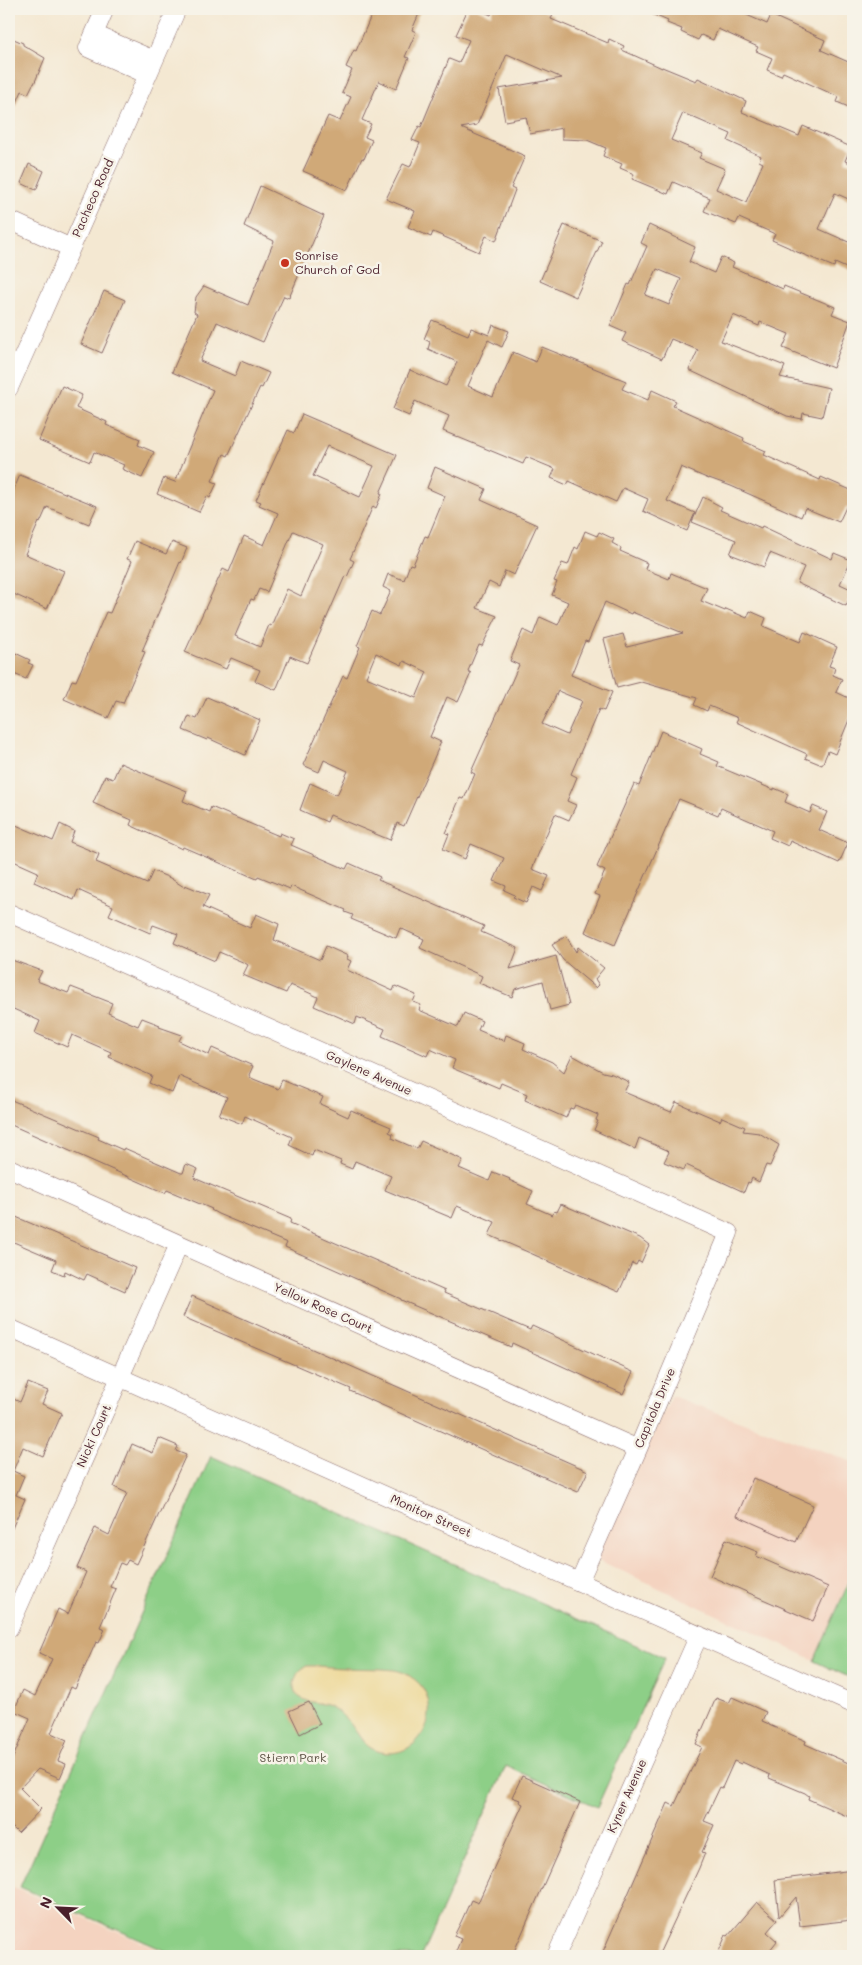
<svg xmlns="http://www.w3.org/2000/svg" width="862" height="1965" font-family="Mali,sans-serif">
	<rect width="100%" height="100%" fill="#f7f3e8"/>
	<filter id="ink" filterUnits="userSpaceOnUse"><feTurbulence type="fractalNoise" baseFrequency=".02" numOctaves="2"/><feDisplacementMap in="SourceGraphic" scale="10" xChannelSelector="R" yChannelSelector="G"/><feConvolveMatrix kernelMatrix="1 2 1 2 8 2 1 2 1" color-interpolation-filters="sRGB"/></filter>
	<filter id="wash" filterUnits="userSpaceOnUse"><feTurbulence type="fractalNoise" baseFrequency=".0096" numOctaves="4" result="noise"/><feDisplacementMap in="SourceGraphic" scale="20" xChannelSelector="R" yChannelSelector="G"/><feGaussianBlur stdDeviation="1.12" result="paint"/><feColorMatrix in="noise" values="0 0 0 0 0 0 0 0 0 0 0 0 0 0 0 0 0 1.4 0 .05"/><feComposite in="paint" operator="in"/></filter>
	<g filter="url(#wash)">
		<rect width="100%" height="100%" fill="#f4e8d2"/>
		<!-- built -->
		<path fill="#f4d3c0" d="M672,1396L853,1462V1569L831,1622L853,1678L594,1558Z
			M9,1885L20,1890L173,1956H9Z"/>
		<!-- green -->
		<path fill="#8dcf87" stroke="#6c7759" d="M211,1456L665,1658L597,1807L506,1766L421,1956H177L20,1887Z
			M853,1573V1679L814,1661Z"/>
		<!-- sand -->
		<path fill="#eeda9e" stroke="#9c7c64" d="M307,1666C319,1665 332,1668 344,1668C361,1669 378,1668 394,1670C400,1671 406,1673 411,1677C448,1700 424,1761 381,1752C361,1748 358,1729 344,1717C340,1713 334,1708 329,1706C319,1701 288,1704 295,1680C297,1673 300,1669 307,1666Z"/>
		<g id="blocks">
			<!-- building -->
			<path fill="#d0a978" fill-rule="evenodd" d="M374,9H421L412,30L416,32L405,57L409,58L396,89L379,81L362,120L371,124L365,137L372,140L364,159L362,158L347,190L303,171L328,116L340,121L351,97L342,93L352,70L346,67L354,50L356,51Z
				M468,9H477L491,15L493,9H539L553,15L551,19L608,43L609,39L624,46L622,50L662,68V67L696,81L698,78L746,101L742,112L799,136L803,126L851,147L845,161L853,164V201L835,193L819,229L853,244V271L835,263L834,267L790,249V248L772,240L775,234L739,218L736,224L704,211L710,198L673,182L668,194L632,179L634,174L620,168L622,164L603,156L606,148L587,140L562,139V128L530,134L526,117L505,121L499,89L562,78L507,54L477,125L461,128L525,156L511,188L515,190L496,241L486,236L479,252L433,232L431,237L408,227L415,211L386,199L403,164L410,167L420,143L412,140L419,126L421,127L449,59L459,63L469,40L456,35ZM683,113L731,134L728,141L761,156L759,161L763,163L746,202L716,189L725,169L699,158L702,153L671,140Z
				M640,9H733L767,24L771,15L825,40L821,50L853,64V109L837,102L839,97L783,72L781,76L767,70L772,58L756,51L758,47L718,29L713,40L701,35L698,40L681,32L682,29L667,23L668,21Z
				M9,37L23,43V45L45,58L34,84H33L28,94L22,91L9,120Z
				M29,164L44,171L36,190L21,183Z
				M260,186L324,216L289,298L284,296L263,342L217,322L200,361L235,376L241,361L269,373L262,388L260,387L228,456L224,454L212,481L217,483L210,498L207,496L199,512L157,494L164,478L175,482L213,390L172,372L197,314L194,312L196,297L204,286L248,305L274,241L244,226Z
				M564,225L602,241L576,297L540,281Z
				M649,225L695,247L689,262L714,273L721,257L734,263L732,267L783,289L784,286L835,307L832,314L850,321L833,368L783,348L789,334L760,322L759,326L733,315L721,341L785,366L780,377L829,388L822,417L803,413L802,419L787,416L689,370L698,350L671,339L662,359L622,341L626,333L610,326L628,284L630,285L647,246L641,243ZM657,269L681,279L669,305L645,295Z
				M104,291L125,300L102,353L81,344Z
				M432,320L468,335L471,328L489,335L493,325L509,331L502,347L488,340L468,386L493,397L513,352L536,362L542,347L626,381L622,389L648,400L652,390L676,401L673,406L744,438L743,441L766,451L764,455L820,480L821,477L853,491V510L846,507L839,522L805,508L801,517L731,486L709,478V479L681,467L667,501L695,513L687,531L643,511L648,499L623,488L616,502L569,481L567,485L551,478L555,469L526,457L523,464L443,431L449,416L415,401L409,416L393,409L410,370L446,386L457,362L428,349L430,342L424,339Z
				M62,386L82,395L76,408L107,422L106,425L140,439L138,445L154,452L142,478L122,469L124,465L94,452L90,462L39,440Z
				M302,414L397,455L380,493L382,494L376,508L373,506L350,559L354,561L347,577L345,576L307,663L290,656L276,690L255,681L260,670L231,658L226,669L185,652L223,569L229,572L244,536L264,545L278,513L259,505L261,502L256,500L288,430L294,433ZM327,446L374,466L360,497L313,476ZM293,531L323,544L301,596L287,589L271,626L269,625L260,647L235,636L251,599L254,600L259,589L267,592Z
				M435,467L486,489L481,500L537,525L514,575L505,571L499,587L489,582L477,608L497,616L482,646L479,645L468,671L471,673L458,702L447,697L430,737L441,742L404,826L397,823L390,840L330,815L327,822L300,810L310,783L337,795L348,771L324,760L319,772L303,765L343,676L347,678L360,647L357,646L372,611L380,615L391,591L383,587L388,574L404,580L410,564L413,565L425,536L428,537L445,496L427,488ZM376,653L402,665L404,661L427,672L416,698L366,677Z
				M20,475L97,506L89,524L47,507L40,523L39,522L25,554L64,571L47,609L9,592V501Z
				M703,497L722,507L720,510L761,528L762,526L832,559L834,553L851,560L840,584L853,590L846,606L797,583L804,567L770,553L764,567L730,554L736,540L692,522Z
				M585,531L597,536L599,532L614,539L612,543L621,548L620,551L647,563L645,569L669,579L671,573L707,588L701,601L725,611L726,609L747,618L750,611L766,618L763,626L800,642L804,632L837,647L829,666L835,668L833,675L842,679L836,692L853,700V710L835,754L828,751L822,765L805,758L807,754L736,722L738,718L709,706L707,711L694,705L697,698L641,682L617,688L604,639L623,634L627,647L683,633L632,612L631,614L605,602L588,642L585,641L571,675L612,692L604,711L599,709L571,774L577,777L567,801L576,805L569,820L555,814L532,869L549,876L542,891L533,887L526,903L513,897L515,895L504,890L506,886L494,881L504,858L471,844L465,859L443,849L449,834L446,833L455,813L454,812L460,798L464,799L475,774L471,772L519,665L510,661L523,630L533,635L540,617L558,625L568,602L552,595L557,582L554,581L562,563L568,565L575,547L578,549ZM558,691L582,701L567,735L542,724Z
				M135,541L166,554L172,542L187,548L181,563L180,562L142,651L145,652L123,703L116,701L108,718L64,699L72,680L76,681L106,612L110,613L132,561L127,559Z
				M9,650L30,660L28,663L33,665L26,679L9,672Z
				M207,697L260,720L245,755L208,738L207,740L183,730L189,716L197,719Z
				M661,731L702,749L700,754L719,762L717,766L774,790V788L788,794L785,802L810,813L813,806L827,812L819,830L848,843L839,863L790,841L788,846L770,838L773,831L721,808L718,815L679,799L615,945L585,932L600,896L595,894L605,871L597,867L634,784L639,786Z
				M120,763L187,791L183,801L209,812L211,807L279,836L280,833L294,839L291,845L346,869L349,863L380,877L378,880L484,926L481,932L518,948L510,969L556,956L569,1005L550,1010L543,981L515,989L512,997L479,983L482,976L420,948L424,939L400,928L396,938L351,919L353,915L345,912L346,910L291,886L290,889L258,876L257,879L183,847L182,849L130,825L132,820L93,803L105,776L113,779Z
				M60,824L74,831L70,842L99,854L96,862L147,884L153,871L170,878L184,887L185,885L209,895L203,907L250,928L256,914L279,924L274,940L320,960L326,946L348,956L347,959L351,961L347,970L393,991L395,986L416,995L413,1002L421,1005L419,1010L458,1027L464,1013L482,1021L478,1030L504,1041L506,1035L525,1043L523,1049L552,1062L564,1072L572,1055L603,1072L612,1074L629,1082L624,1092L671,1112L676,1102L720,1121L722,1117L745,1127L743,1131L759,1133L779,1145L770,1166L766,1165L759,1182L752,1178L750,1183L748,1182L744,1192L686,1165L684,1170L664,1162L669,1152L667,1150L639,1138L635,1149L594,1130L598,1121L596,1120L598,1115L575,1105L573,1109L570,1108L566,1118L525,1100L527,1094L501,1083L499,1088L452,1068L455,1060L430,1049L427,1056L382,1036L385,1029L357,1017L355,1024L314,1006L318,997L303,990L290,985L286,993L243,975L248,965L245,963L219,952L215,961L174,943L178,934L153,925L150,933L109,915L113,906L78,890L74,900L34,882L38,872L9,859V841L16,825L53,841Z
				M566,936L576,952L578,947L604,968L595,979L599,985L596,988L563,960L552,945Z
				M9,959L42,971L37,981L68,993L71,987L112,1003L108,1013L138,1026L142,1018L160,1025L159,1027L182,1035L179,1041L209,1055L212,1048L253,1066L249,1075L251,1078L278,1089L282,1080L323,1097L320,1104L348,1117L351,1110L391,1127L389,1132L393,1134L392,1138L417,1149L421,1141L463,1160L459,1168L489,1181L493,1172L510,1179L509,1180L533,1191L527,1204L552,1215L554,1211L557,1212L561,1204L640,1238L649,1245L641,1263L638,1261L636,1265L632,1263L619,1292L489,1235L495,1222L457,1206L452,1218L385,1190L391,1176L355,1161L352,1169L340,1164L341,1161L314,1150L312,1156L289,1145L292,1137L245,1116L242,1124L219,1115L227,1097L179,1076L172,1093L149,1083L152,1076L109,1057L111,1052L72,1035L67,1047L35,1033L40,1021L9,1007Z
				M9,1099L99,1137L98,1139L123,1150L124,1148L181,1173H183L186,1164L198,1169L194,1178L291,1219L290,1223L445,1291L444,1293L530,1330L532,1326L633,1372L623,1394L512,1343L511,1347L401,1300V1299L285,1247L287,1243L218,1214L211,1210L212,1209L167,1190L165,1193L9,1124Z
				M9,1214L135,1268L125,1291L87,1274L84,1280L65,1271L64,1275L52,1270L56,1260L9,1240Z
				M192,1296L588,1471L578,1492L350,1391L351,1389L183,1317Z
				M28,1383L48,1391L42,1404L62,1413L43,1456L23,1447L13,1471L24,1476L16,1495L25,1499L9,1535V1397L20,1402Z
				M159,1438L178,1446L176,1451L186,1455L136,1564L128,1560L125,1565L120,1563L110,1587L116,1589L100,1627L105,1629L99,1643L96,1642L75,1689L71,1687L51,1733L67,1740L58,1761L66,1764L60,1778L38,1769L20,1788L41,1809L18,1833L9,1824V1767L30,1718L14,1711L23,1690L35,1696L52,1659L39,1653L58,1609L68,1614L86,1572L77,1568L95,1528L109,1535L127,1493L114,1487L132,1444L153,1453Z
				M753,1478L813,1505L796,1542L737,1516Z
				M726,1539L758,1552L756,1556L828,1587L813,1621L710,1576Z
				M732,1697L766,1712L762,1721L769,1724V1725L806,1741L805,1744L853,1765V1808L849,1817L808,1799L809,1796L805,1793L769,1778L770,1775L742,1762L741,1764L734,1761L722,1788L720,1787L704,1821L714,1825L702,1852L705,1853L699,1868L658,1956H601L668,1803L674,1806L702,1747L696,1744L716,1698L729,1703Z
				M309,1702L320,1724L300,1734L289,1711Z
				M522,1776L580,1802L512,1956H454L461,1939L454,1936L461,1922L471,1900L478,1903L481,1896L523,1804L519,1802L520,1800L512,1797Z
				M853,1870V1907L851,1908L852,1920L800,1926L796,1897L779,1917L775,1880Z
				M757,1902L777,1920L767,1932L777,1941L765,1956H717L726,1935L728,1936Z"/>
		</g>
	</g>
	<g filter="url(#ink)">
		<use href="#blocks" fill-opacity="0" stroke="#866565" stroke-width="1"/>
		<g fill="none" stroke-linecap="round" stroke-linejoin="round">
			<defs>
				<path id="minor" d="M94,34L105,9
					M148,75L88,48L94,34L154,60
					M9,220L71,248
					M9,388L177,9
					M9,913L729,1233L638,1449L579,1582
					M9,1168L638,1449
					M9,1328L853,1704
					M9,1628L179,1244
					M556,1956L699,1635"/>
			</defs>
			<!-- minor casing -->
			<use href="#minor" stroke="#866565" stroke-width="19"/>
			<!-- minor -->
			<use href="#minor" stroke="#fff" stroke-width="18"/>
		</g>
	</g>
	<!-- markers -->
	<circle fill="#c8321e" stroke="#f7f3e8" stroke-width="2" cx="285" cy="263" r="5"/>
	<g text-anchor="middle" stroke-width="5" stroke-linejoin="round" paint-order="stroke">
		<!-- street labels -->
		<g font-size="12" fill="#4a1f2b" stroke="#f7f3e8">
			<text transform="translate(93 198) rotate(-66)" y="4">Pacheco Road</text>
			<text transform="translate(369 1073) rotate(24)" y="4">Gaylene Avenue</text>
			<text transform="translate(323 1308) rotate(24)" y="4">Yellow Rose Court</text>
			<text transform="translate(655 1408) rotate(-67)" y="4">Capitola Drive</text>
			<text transform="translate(94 1436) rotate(-66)" y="4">Nicki Court</text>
			<text transform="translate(431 1516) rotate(24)" y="4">Monitor Street</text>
			<text transform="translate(627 1796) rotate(-66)" y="4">Kyner Avenue</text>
		</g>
		<!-- poi labels -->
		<g font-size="12" fill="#4a1f2b" stroke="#f7f3e8" text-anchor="start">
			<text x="295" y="260">Sonrise<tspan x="295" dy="14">Church of God</tspan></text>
		</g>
		<!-- park labels -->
		<g font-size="12" fill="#5e5447" stroke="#f7f3e8">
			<text x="293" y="1762">Stiern Park</text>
		</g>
	</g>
	<!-- margin -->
	<rect width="862" height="1965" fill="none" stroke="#f7f3e8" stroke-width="30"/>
	<!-- north arrow -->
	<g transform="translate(58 1908) rotate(294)" stroke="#f7f3e8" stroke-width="4" paint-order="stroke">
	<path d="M0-4L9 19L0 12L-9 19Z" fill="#4a1f2b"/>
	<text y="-8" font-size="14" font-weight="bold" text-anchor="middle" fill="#4a1f2b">N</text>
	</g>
</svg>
